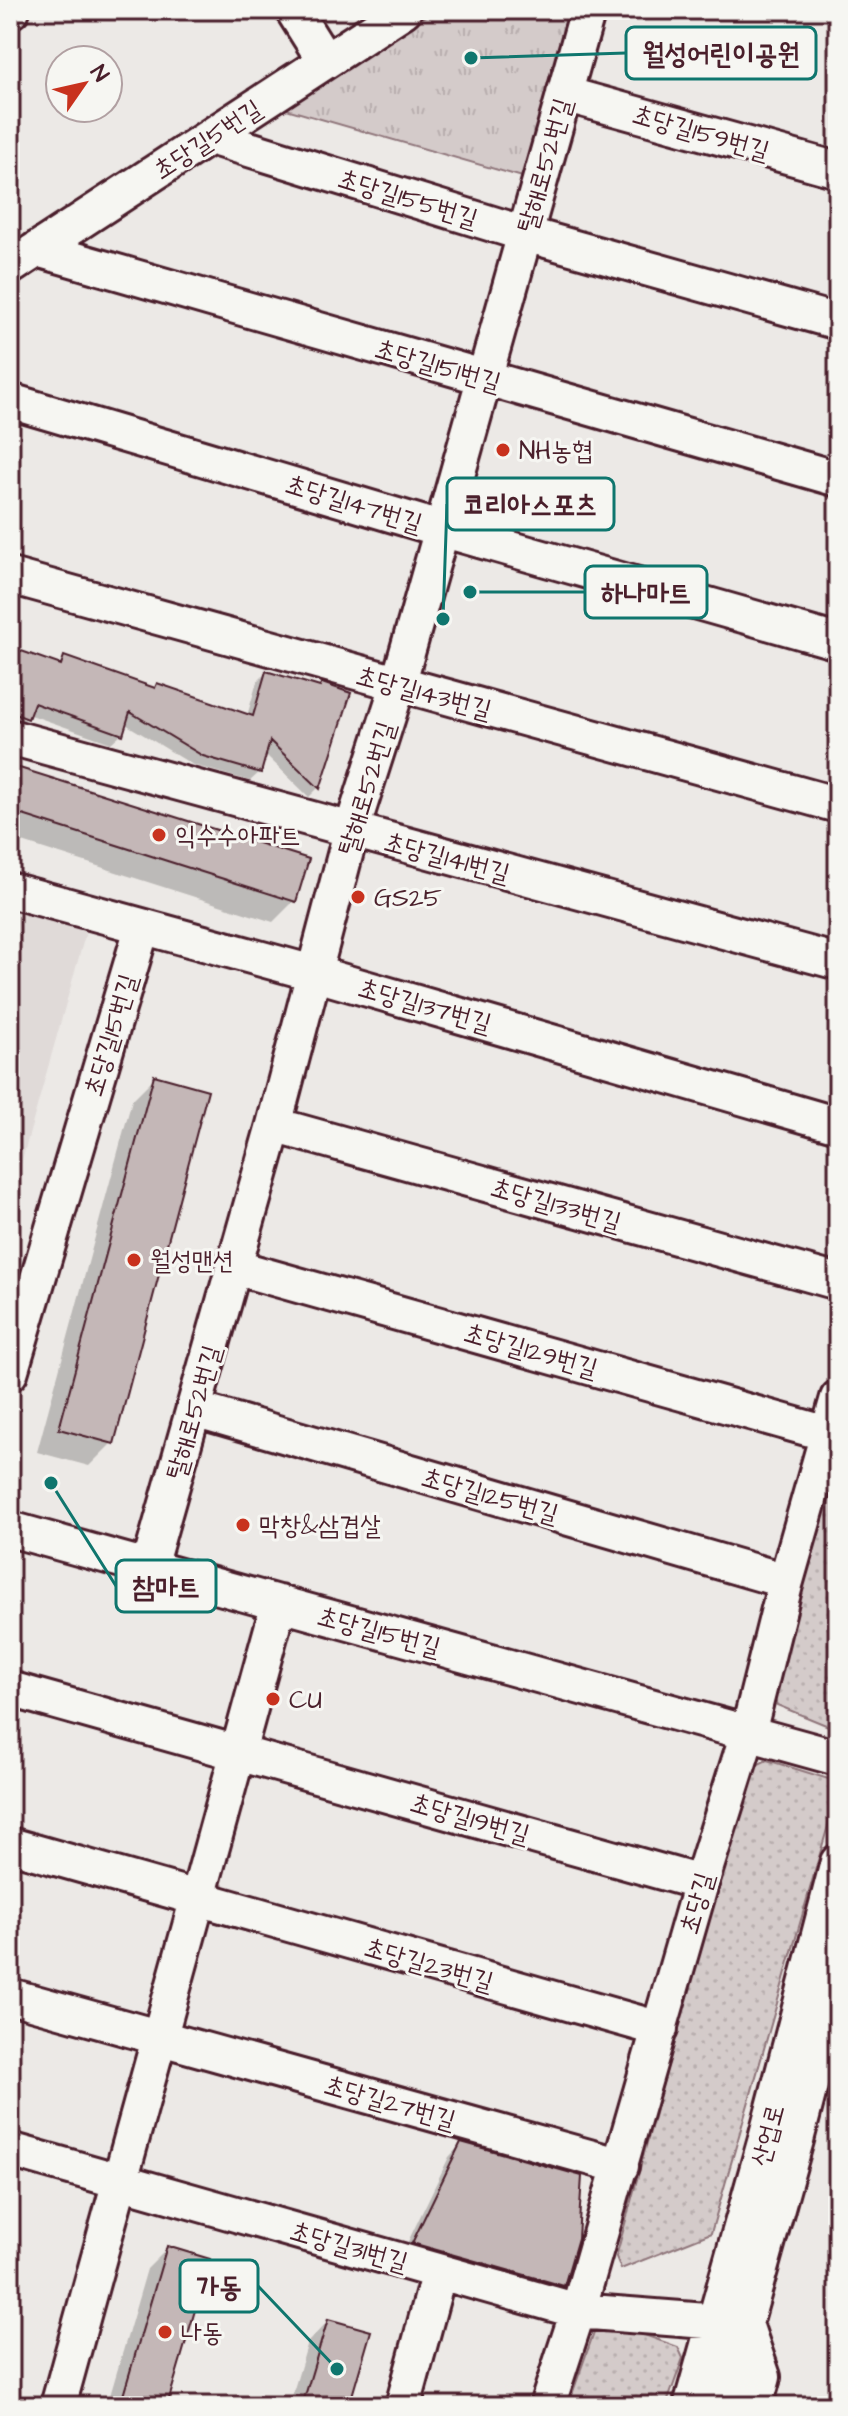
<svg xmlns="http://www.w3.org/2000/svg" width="848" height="2416" font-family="'Architects Daughter','Poor Story',sans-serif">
	<defs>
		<pattern id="grass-dots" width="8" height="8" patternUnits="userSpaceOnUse" patternTransform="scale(2)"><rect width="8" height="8" fill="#d4cbca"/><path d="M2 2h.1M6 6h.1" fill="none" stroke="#b8aeae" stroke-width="1.8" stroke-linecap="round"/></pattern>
		<pattern id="park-tufts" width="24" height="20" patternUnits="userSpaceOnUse" patternTransform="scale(2)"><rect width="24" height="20" fill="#d4cbca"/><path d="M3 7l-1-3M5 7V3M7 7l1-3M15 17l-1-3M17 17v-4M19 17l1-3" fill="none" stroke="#b8aeae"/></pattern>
	</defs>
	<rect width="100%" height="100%" fill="#ece9e6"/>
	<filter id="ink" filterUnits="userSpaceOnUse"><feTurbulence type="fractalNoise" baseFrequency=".0125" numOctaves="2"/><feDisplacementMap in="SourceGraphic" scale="16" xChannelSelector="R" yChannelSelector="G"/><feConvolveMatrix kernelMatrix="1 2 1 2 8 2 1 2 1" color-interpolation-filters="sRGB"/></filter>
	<g filter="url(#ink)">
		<!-- built -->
		<path fill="#e0dad8" d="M10,900L89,921L10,1203Z"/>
		<!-- grass -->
		<path fill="url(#grass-dots)" stroke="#8f757a" stroke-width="2" d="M838,1453V1730L777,1705L772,1693Z
			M767,1760L832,1780L838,1791L711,2233L621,2269L616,2257L748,1769Z
			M614,2324L678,2347L683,2358L666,2406H568L594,2332Z"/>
		<!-- park -->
		<path fill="url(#park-tufts)" stroke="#8f757a" stroke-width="2" d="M436,10H600L547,184L279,107Z"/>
		<!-- shadow -->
		<path fill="#0003" d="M10,650L56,666L64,658L153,689L157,685L247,716L257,682L266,673L319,689L348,694L318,788L309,797L265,754L260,772L250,781L193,765L124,723L121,734L111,743L28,714L26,718L17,727L10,725V714L24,719V715L10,710Z
			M10,767L294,901L273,922L10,838Z
			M155,1077L112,1443L89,1466L37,1452L132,1100Z
			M461,2144L562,2285L550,2298L401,2256L449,2157Z
			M168,2248L165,2406H107L147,2269Z
			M328,2321L347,2406H289L308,2342Z"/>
		<!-- building -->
		<path fill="#c4b7b7" stroke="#4a1f2b" stroke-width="2" d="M10,647L61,665L64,656L155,688L157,683L253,716L266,671L320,687L322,683L351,693L320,789L270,741L261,773L203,756L130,712L123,735L34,703L28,719L10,712Z
			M10,765L309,859L296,902L10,811Z
			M154,1075L208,1090L114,1444L59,1429Z
			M461,2142L582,2176L578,2238L564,2286L412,2243Z
			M167,2246L210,2259L167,2406H120Z
			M328,2319L371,2331L349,2406H302Z"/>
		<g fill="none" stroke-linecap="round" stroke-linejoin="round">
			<defs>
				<path id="minor" d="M293,10L325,61
					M10,11L12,10
					M564,94L838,170
					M210,137L525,234L838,322
					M37,249L838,479
					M10,267L404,10
					M10,401L441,529L838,642
					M10,576L838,805
					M10,737L838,962
					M10,890L313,973L838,1125
					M274,1125L838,1282
					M234,1267L828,1434
					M10,1373L142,928
					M194,1409L786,1581
					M10,1529L838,1758
					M149,1567L274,1125L351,832L398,685L588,10
					M10,1689L701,1883
					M10,1845L660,2029
					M10,1996L621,2166
					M10,2150L578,2311L745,2324L763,2377L755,2406
					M58,2406L279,1603
					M403,2406L439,2272
					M547,2406L578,2311L701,1883L748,1733L786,1581L838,1398
					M691,2406L765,2142L838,1862
					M722,2406L796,2140L838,1977"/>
			</defs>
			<!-- minor casing -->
			<use href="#minor" stroke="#4a1f2b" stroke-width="40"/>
			<!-- minor -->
			<use href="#minor" stroke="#f6f6f2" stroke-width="34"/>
		</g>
	</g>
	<!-- markers -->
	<g fill="#c8321e" stroke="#f6f6f2" stroke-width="3">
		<circle cx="503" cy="450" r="8"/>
		<circle cx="159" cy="835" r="8"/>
		<circle cx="358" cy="897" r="8"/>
		<circle cx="134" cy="1260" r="8"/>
		<circle cx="243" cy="1525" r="8"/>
		<circle cx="273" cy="1699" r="8"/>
		<circle cx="165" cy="2332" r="8"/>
	</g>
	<g text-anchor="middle" stroke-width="6" stroke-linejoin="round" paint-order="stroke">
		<!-- street labels -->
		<g font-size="26" fill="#4a1f2b" stroke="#f6f6f2">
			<text transform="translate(701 132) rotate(16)" y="9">초당길159번길</text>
			<text transform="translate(207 139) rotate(-33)" y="9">초당길5번길</text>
			<text transform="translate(544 165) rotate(-74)" y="9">탈해로52번길</text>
			<text transform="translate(408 198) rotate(17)" y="9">초당길155번길</text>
			<text transform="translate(438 365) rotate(16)" y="9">초당길151번길</text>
			<text transform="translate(354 503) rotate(17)" y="9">초당길147번길</text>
			<text transform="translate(424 692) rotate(15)" y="9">초당길143번길</text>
			<text transform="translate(366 788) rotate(-73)" y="9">탈해로52번길</text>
			<text transform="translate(447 857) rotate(15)" y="9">초당길141번길</text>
			<text transform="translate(425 1005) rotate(16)" y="9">초당길137번길</text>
			<text transform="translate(110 1035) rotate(-73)" y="9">초당길15번길</text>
			<text transform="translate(556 1204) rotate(16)" y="9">초당길133번길</text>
			<text transform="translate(531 1350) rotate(16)" y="9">초당길129번길</text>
			<text transform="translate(193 1412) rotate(-74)" y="9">탈해로52번길</text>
			<text transform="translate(490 1495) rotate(16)" y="9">초당길125번길</text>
			<text transform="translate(379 1631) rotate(15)" y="9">초당길15번길</text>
			<text transform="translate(470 1818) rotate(16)" y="9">초당길19번길</text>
			<text transform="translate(696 1903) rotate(-74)" y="9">초당길</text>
			<text transform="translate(429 1964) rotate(16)" y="9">초당길23번길</text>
			<text transform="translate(390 2102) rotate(16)" y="9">초당길27번길</text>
			<text transform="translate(767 2135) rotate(-75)" y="9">산업로</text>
			<text transform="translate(349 2246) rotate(16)" y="9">초당길31번길</text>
		</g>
		<!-- poi labels -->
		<g font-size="26" fill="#4a1f2b" stroke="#f6f6f2" text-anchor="start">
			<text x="519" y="459">NH농협</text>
			<text x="175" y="844">익수수아파트</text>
			<text x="374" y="906">GS25</text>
			<text x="150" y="1269">월성맨션</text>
			<text x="259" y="1534">막창&amp;삼겹살</text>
			<text x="289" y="1708">CU</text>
			<text x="181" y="2341">나동</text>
		</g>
	</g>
	<!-- callouts -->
	<path fill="none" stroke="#0f766e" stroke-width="3" d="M471 58L626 53M443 619L447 504M470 592L585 592M51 1483L116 1586M337 2369L258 2286"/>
	<g fill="#0f766e" stroke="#f6f6f2" stroke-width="3">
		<circle cx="471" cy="58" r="8"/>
		<circle cx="443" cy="619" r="8"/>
		<circle cx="470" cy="592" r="8"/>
		<circle cx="51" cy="1483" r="8"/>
		<circle cx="337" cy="2369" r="8"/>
	</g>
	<g fill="#f6f6f2" stroke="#0f766e" stroke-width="3">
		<rect x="626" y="27" width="190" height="52" rx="8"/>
		<rect x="447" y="478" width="167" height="52" rx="8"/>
		<rect x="585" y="566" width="122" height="52" rx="8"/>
		<rect x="116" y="1560" width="100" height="52" rx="8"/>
		<rect x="180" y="2260" width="78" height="52" rx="8"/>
	</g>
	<g font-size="28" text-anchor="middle" font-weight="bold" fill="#4a1f2b">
		<text x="721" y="63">월성어린이공원</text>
		<text x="530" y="514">코리아스포츠</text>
		<text x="646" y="602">하나마트</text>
		<text x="166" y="1596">참마트</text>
		<text x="219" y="2296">가동</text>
	</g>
	<!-- margin -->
	<rect width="848" height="2416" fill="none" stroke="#f6f6f2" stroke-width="40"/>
	<rect x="20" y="20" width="808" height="2376" fill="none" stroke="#4a1f2b" stroke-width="3" filter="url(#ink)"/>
	<!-- north arrow -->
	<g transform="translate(84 84) rotate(56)"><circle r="38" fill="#f6f6f2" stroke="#b1a0a2" stroke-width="2"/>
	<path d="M0-6L14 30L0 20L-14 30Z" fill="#c8321e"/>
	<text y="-12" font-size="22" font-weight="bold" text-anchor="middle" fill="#4a1f2b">N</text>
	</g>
</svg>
